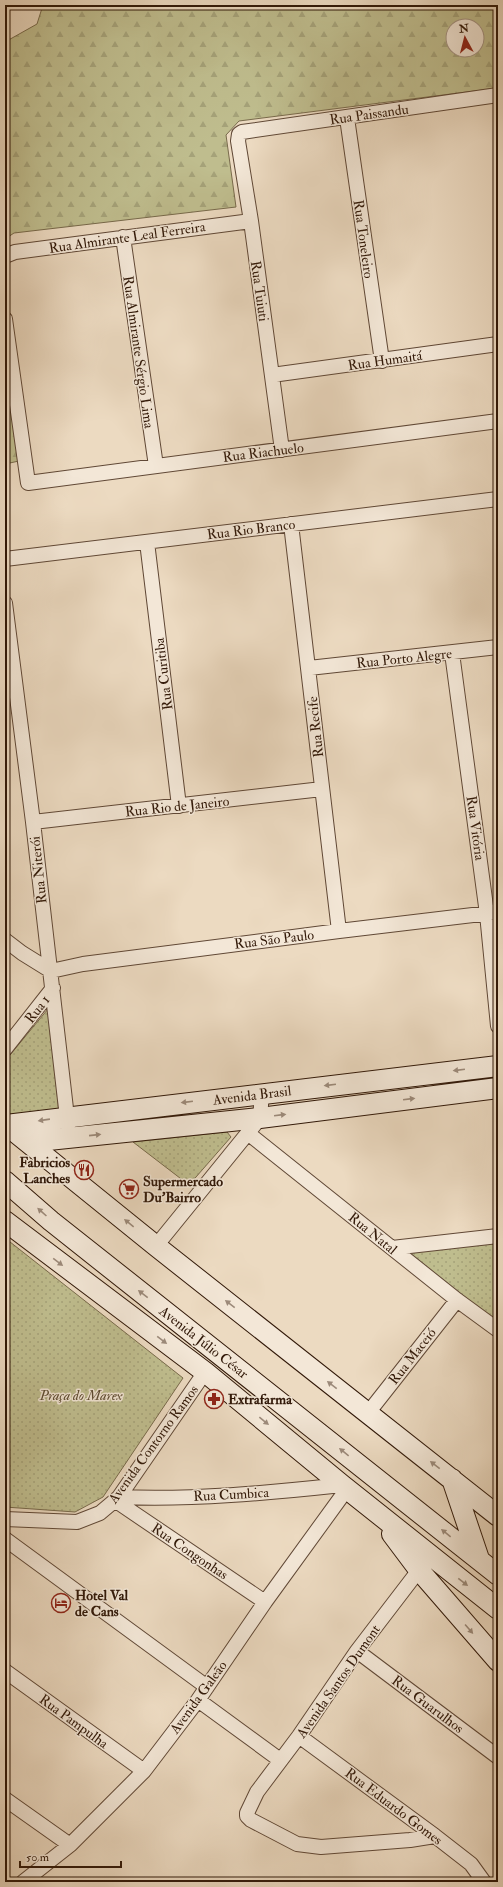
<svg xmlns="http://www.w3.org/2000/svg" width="503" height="1887" font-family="'IM FELL Double Pica',serif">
	<defs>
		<pattern id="forest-firs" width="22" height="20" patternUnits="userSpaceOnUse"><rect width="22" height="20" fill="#bfbd8e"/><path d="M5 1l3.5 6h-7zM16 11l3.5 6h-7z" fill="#a5a279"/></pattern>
		<pattern id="park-dots" width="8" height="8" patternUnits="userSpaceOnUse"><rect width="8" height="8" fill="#bfbd8e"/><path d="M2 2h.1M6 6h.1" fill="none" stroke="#a5a279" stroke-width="1.8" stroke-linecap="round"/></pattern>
	</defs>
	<rect width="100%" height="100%" fill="#ecdac1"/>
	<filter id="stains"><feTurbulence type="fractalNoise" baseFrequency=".005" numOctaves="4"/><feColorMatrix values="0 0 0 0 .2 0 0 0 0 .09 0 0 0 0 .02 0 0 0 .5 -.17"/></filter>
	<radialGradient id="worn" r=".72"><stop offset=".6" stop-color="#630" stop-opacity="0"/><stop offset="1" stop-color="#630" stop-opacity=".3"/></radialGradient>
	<!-- forest -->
	<path fill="url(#forest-firs)" stroke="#786a4b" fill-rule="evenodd" d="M43,5H498V88L239,121L226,135L236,207L14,233L5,239V42L37,24ZM453,26H477V50H453Z
		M5,333L19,461L5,464Z"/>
	<!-- park -->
	<path fill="url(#park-dots)" stroke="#786a4b" d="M48,1009L59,1111L5,1116V1061Z
		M227,1132L231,1137L189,1185L133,1142Z
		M498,1237V1329L397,1248Z
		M5,1238L183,1378L103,1497L75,1512L5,1507Z"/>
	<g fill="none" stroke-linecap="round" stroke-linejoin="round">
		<defs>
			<path id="street" d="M347,118L382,361
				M123,237L156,466
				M5,256L15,252L251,221
				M5,319L28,483L498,421
				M272,375L498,344
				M282,450L251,221L238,141L239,134L242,132L498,95
				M291,524C308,659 322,795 339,931
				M147,542L179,806
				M5,559L498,499
				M5,603L33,822L68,1126
				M452,653L487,914L498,1026
				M309,668L498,647
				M33,822L322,789
				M5,940L22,953L51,971L83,964L339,931L498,912
				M5,1049L53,988
				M249,1134L457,1300L498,1330
				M156,1246L260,1118L262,1093
				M392,1248L498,1236
				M368,1413L457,1300
				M119,1497C193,1500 268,1493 342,1485
				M116,1501L265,1602
				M5,1519L77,1522L100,1513L119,1497L205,1372
				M5,1539L207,1687
				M419,1570L357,1651L299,1736L257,1792L247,1813V1816L251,1820L297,1844L321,1847L410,1840L435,1836
				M357,1651L498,1757
				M5,1671L144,1771
				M198,1700L280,1760
				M299,1736L435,1836L471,1864L484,1882
				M5,1799L70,1845
				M23,1882L70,1845L144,1771L198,1700L265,1602L347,1489"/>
			<path id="secondary" d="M5,1124L156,1246L498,1516
				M6,1125L498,1066
				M29,1142L260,1118L498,1088
				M5,1181L51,1221L498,1575
				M5,1221L205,1372L342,1485L498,1609
				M452,1479L479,1559
				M392,1534L419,1570L498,1661"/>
		</defs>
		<!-- street casing -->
		<use href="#street" stroke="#604836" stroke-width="16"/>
		<!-- secondary casing -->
		<use href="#secondary" stroke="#311808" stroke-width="22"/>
		<!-- street -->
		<use href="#street" stroke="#f3e7d7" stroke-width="14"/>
		<!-- secondary -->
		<use href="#secondary" stroke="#f3e7d7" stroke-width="20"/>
	</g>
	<!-- one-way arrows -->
	<defs><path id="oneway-solid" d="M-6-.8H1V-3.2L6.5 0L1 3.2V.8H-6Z"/></defs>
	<g fill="#9c8a7a">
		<use href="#oneway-solid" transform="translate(459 1070) rotate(173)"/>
		<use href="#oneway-solid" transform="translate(330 1085) rotate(173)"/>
		<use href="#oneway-solid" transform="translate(409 1099) rotate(-7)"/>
		<use href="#oneway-solid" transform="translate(187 1102) rotate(173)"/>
		<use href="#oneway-solid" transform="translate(280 1115) rotate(-7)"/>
		<use href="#oneway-solid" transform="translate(44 1120) rotate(172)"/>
		<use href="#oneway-solid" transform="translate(95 1135) rotate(-6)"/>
		<use href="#oneway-solid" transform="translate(42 1212) rotate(-138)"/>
		<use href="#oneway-solid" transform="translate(129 1223) rotate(-141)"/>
		<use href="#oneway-solid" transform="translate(58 1262) rotate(37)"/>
		<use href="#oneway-solid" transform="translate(143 1294) rotate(-142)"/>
		<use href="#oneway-solid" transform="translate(230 1304) rotate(-142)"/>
		<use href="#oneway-solid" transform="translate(162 1340) rotate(37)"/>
		<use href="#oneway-solid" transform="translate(332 1385) rotate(-142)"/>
		<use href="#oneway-solid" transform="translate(264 1421) rotate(39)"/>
		<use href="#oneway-solid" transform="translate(344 1452) rotate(-141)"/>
		<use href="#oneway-solid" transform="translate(435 1465) rotate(-142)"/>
		<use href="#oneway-solid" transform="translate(446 1533) rotate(-141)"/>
		<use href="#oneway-solid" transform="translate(463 1582) rotate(38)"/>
		<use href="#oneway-solid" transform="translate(469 1629) rotate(49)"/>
	</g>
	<!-- icons -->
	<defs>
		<symbol id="restaurant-ring" viewBox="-11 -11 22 22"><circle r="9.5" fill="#f3e7d7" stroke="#8f2418" stroke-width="1.5"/><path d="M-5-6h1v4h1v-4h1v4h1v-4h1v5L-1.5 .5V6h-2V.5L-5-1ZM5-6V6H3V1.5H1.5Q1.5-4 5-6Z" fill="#8f2418"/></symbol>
		<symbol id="supermarket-ring" viewBox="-11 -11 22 22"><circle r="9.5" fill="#f3e7d7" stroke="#8f2418" stroke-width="1.5"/><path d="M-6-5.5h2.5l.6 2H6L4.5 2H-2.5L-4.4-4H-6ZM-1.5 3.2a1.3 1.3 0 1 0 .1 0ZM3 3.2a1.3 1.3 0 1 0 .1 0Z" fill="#8f2418"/></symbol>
		<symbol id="pharmacy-ring" viewBox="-11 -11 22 22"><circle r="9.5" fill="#f3e7d7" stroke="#8f2418" stroke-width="1.5"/><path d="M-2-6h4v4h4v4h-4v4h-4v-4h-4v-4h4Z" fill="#8f2418"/></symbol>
		<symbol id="hotel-ring" viewBox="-11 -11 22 22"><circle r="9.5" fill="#f3e7d7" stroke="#8f2418" stroke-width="1.5"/><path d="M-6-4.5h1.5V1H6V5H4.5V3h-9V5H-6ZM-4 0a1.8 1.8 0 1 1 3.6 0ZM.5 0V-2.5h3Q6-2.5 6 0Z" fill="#8f2418"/></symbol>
	</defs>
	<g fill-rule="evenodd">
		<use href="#restaurant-ring" x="73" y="1159" width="22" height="22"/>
		<use href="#supermarket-ring" x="118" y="1178" width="22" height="22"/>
		<use href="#pharmacy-ring" x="203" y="1388" width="22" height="22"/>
		<use href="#hotel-ring" x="50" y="1592" width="22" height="22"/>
	</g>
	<g text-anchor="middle" stroke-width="3" stroke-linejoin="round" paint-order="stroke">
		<!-- street labels -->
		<g font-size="14" fill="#311808" stroke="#f3e7d7">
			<text transform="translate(369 114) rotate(-8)" y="5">Rua Paissandu</text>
			<text transform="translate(127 237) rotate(-8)" y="5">Rua Almirante Leal Ferreira</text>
			<text transform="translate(364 239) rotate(82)" y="5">Rua Toneleiro</text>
			<text transform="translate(260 291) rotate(82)" y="5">Rua Tuiuti</text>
			<text transform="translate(139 352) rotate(82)" y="5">Rua Almirante Sérgio Lima</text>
			<text transform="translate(385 360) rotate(-8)" y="5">Rua Humaitá</text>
			<text transform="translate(263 452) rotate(-7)" y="5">Rua Riachuelo</text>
			<text transform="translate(251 529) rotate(-7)" y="5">Rua Rio Branco</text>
			<text transform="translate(404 658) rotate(-6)" y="5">Rua Porto Alegre</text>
			<text transform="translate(163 674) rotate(-97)" y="5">Rua Curitiba</text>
			<text transform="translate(315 727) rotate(-96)" y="5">Rua Recife</text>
			<text transform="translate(177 806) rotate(-6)" y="5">Rua Rio de Janeiro</text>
			<text transform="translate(476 828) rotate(82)" y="5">Rua Vitória</text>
			<text transform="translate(38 870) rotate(-96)" y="5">Rua Niterói</text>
			<text transform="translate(274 939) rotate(-7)" y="5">Rua São Paulo</text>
			<text transform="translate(37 1009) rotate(-52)" y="5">Rua 1</text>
			<text transform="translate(252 1095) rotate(-7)" y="5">Avenida Brasil</text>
			<text transform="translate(373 1233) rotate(39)" y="5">Rua Natal</text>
			<text transform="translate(204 1342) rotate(38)" y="5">Avenida Júlio César</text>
			<text transform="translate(412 1356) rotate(-52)" y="5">Rua Maceió</text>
			<text transform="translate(153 1444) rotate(-54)" y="5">Avenida Contorno Ramos</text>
			<text transform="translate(231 1494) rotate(-3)" y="5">Rua Cumbica</text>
			<text transform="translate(190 1551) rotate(34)" y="5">Rua Congonhas</text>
			<text transform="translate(338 1681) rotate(-55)" y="5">Avenida Santos Dumont</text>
			<text transform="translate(198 1697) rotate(-54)" y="5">Avenida Galeão</text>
			<text transform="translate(428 1704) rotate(37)" y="5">Rua Guarulhos</text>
			<text transform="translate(74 1721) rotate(36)" y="5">Rua Pampulha</text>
			<text transform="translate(394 1806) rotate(37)" y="5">Rua Eduardo Gomes</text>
		</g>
		<!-- poi labels -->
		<g font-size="14" font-weight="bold" fill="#311808" stroke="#f3e7d7" text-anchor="start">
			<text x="70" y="1167" text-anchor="end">Fabricios<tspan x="70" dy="16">Lanches</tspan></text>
			<text x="143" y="1186">Supermercado<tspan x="143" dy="16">Du'Bairro</tspan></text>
			<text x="228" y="1404">Extrafarma</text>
			<text x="75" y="1600">Hotel Val<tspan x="75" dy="16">de Cans</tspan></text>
		</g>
		<!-- park labels -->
		<g font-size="14" font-style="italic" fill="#5c4a30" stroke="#f3e7d7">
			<text x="81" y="1400">Praça do Marex</text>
		</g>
	</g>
	<!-- margin -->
	<rect width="503" height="1887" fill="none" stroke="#ecdac1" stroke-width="20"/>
	<rect x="6" y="6" width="491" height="1875" fill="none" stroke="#311808" stroke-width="2"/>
	<rect x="10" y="10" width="483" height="1867" fill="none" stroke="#311808"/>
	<!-- north arrow -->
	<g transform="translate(465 38) rotate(353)"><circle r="19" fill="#f3e7d7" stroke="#a59484"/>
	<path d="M0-3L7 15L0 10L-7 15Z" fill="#8f2418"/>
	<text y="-6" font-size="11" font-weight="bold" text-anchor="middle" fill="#311808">N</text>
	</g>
	<!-- scale -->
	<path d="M20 1861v6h101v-6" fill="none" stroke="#311808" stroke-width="2"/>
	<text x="26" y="1861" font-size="12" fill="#311808" stroke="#f3e7d7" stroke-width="3" paint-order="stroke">50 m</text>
	<rect width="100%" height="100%" filter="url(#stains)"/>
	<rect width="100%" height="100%" fill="url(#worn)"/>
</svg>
